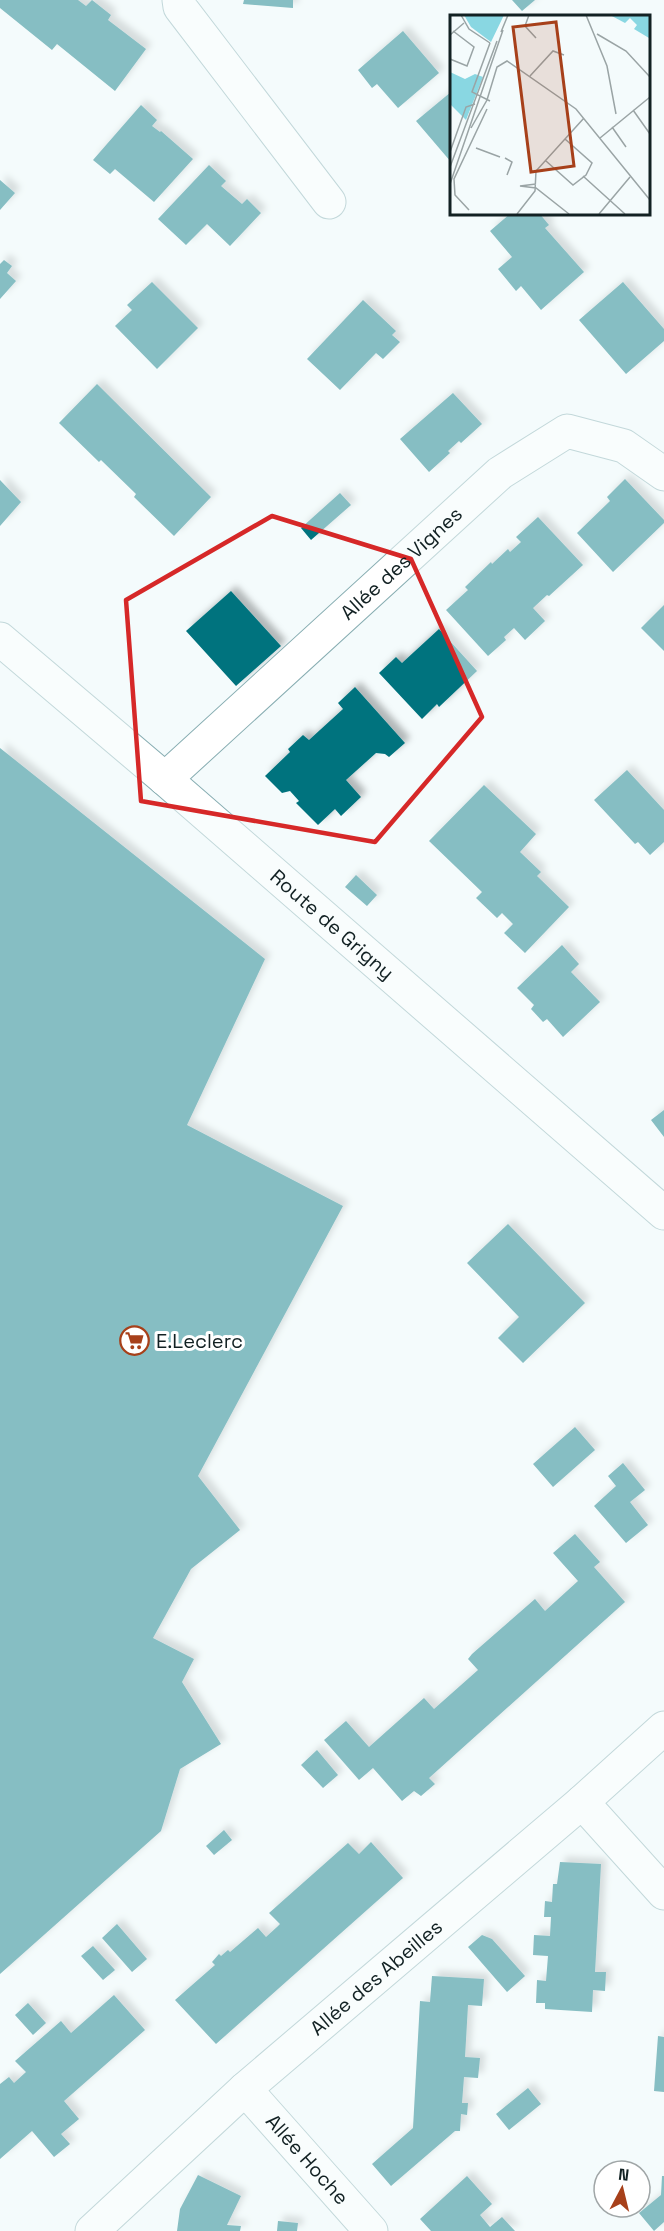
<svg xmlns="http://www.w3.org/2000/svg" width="664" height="2231" font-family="'Space Grotesk',sans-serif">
	<defs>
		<filter id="shadow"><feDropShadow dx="5.5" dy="-5.5" stdDeviation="3" flood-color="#0004"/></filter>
	</defs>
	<rect width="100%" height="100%" fill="#f4fbfc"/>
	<!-- building -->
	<path fill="#00737e" filter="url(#shadow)" d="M0,0H78L86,6L92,0L111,15L108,20L146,49L115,91L57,44L52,50L0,8Z
		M244,0H293V8L243,4Z
		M512,0H535L522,11Z
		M403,31L439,73L398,108L377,84L372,88L358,70Z
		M451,92V162L416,121Z
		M141,105L157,120L152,126L160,132L161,131L193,159L154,202L115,169L110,174L93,160Z
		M209,165L226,181L221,186L242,204L247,199L261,213L230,246L207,224L186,245L158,219Z
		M0,180L15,193L0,210Z
		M511,213H539L549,225L545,228L584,272L541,310L521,286L516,291L498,269L512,257L490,231Z
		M4,260L12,266L7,273L16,281L0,299V264Z
		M152,282L198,328L157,369L115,326L132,310L127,305Z
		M623,282L664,329V341L626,374L579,320Z
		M363,300L396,331L392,335L400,342L383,359L376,353L340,390L307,359Z
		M97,384L211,497L174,536L134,497L136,494L101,460L99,462L59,423Z
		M453,393L482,424L461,443L459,441L448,451L450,453L429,472L400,439Z
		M625,479L664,520V523L613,572L577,533L610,501L607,497Z
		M0,480L21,502L0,526Z
		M340,493L351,505L311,540L301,528Z
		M538,517L583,565L549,596L547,595L533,608L545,621L525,640L514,628L504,637L506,640L488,656L446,610L468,590L465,587L491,562L492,564L508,549L510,552L521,542L516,537Z
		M231,591L281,646L236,686L186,631Z
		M664,605V651L641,628Z
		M439,629L477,671L439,707L437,704L422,719L379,673L396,657L402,663Z
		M355,687L405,743L389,757L385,754L376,753L346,780L361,797L341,816L335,809L318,825L296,803L299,801L290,791L282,793L265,776L290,752L288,749L303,735L309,740L343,709L338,703Z
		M0,748L265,959L187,1125L343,1206L198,1476L240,1530L191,1569L153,1638L194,1659L182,1682L221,1744L180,1769L161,1831L0,1974Z
		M627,770L664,810V842L650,855L638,842L635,844L594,800Z
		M484,785L536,834L520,852L541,872L537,876L569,907L525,953L504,933L513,924L502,913L497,918L476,898L482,892L429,841Z
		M356,875L377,895L367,906L345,887Z
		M562,945L579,964L571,972L600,1002L563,1037L547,1019L543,1022L531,1009L534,1005L517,988Z
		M664,1110V1137L651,1120Z
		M508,1224L585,1303L523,1363L498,1338L519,1317L467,1263Z
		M575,1427L595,1450L553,1487L533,1464Z
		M623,1463L645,1490L630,1502L648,1525L626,1543L594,1506L616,1486L608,1476Z
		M575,1534L600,1562L594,1567L625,1602L429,1778L435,1784L421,1796L414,1791L402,1801L373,1768L359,1780L324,1740L346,1721L369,1747L424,1698L434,1709L478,1670L468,1659L472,1654L535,1599L545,1611L578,1581L553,1553Z
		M317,1750L338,1775L323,1788L301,1765Z
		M224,1830L232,1840L214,1855L206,1846Z
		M371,1842L403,1878L216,2044L175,2000L215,1965L212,1962L219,1954L221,1956L228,1950L230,1952L258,1928L266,1937L277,1927L280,1924L269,1913L348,1843L359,1854Z
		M560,1862L601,1864L595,1972H606L605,1991L593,1990L592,2012L545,2009V2003H536L537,1980L546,1981L548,1956L533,1955L534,1935L550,1936L551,1917H544L545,1901L552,1902L553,1884H557Z
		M117,1924L147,1959L132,1972L102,1938Z
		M482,1935L492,1939L525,1976L507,1992L468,1947Z
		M93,1946L115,1970L103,1980L81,1956Z
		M432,1976L484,1979L482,2006L468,2005L465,2057L480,2058L478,2078L464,2077L462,2103H468L467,2115L461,2114L460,2131H455L391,2186L372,2164L413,2128L420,2001L430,2002Z
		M114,1995L145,2030L64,2101L79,2119L61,2134L70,2144L54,2157L32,2131L0,2159V2084L9,2077L14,2083L26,2072L15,2061L61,2021L71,2033Z
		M28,2003L46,2023L33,2035L15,2015Z
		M658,2036L664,2037V2092L654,2091Z
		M528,2088L541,2104L509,2130L496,2114Z
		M198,2175L241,2196L227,2225L241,2226L240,2231H177L180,2209Z
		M467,2176L492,2204L480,2215L490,2227L502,2217L515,2231H431L420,2219Z
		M662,2176H664V2222L654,2231L639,2213L661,2195Z
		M278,2221L298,2223L297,2231H277Z"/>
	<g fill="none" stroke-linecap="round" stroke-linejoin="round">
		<defs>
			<g id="minor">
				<path d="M179,0L180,7L329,202"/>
				<path id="s1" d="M0,639L165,779L664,1213"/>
				<path id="s2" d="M165,779L500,473L567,431L624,446L664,474"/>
				<path d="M582,1802L664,1893"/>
				<path id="s3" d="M245,2089L371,2231"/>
				<path id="s4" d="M92,2231L245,2089L582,1802L664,1728"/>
			</g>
		</defs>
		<!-- minor casing -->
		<use href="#minor" stroke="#87adb2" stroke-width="35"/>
		<!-- minor -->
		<use href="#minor" stroke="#fff" stroke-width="33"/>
	</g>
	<!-- marked area -->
	<path d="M0 0H664V2231H0ZM272,516L411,559L482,717L375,842L141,801L126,600Z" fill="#f4fbfc" fill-opacity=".55" fill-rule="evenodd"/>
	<path fill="none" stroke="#d62828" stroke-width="4.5" stroke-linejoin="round" d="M272,516L411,559L482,717L375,842L141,801L126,600Z"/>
	<!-- icons -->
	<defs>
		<symbol id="supermarket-ring" viewBox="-11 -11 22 22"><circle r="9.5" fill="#fff" stroke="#a7401a" stroke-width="1.5"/><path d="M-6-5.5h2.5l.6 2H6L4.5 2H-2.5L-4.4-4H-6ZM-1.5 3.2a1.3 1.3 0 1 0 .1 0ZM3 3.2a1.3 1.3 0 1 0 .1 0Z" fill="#a7401a"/></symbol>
	</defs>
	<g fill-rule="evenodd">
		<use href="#supermarket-ring" x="118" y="1324" width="33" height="33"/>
	</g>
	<g text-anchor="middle" stroke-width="6" stroke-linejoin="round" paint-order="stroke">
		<!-- street labels -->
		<g font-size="20" fill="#122123" stroke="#fff">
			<text dy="7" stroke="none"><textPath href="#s2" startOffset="320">Allée des Vignes</textPath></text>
			<text dy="7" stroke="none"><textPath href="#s1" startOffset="438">Route de Grigny</textPath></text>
			<text dy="7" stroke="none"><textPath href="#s4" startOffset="381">Allée des Abeilles</textPath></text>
			<text dy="7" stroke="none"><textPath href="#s3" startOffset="94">Allée Hoche</textPath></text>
		</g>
		<!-- poi labels -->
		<g font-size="20" fill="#122123" stroke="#fff" text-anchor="start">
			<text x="156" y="1348">E.Leclerc</text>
		</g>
	</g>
	<!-- overview -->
	<g transform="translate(450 15)">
		<rect width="200" height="200" fill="#f4fbfc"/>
		<path d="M14,0H54L41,27L21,12ZM160,0H199V23L184,14L187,10L180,3L175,8ZM0,57L15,64L25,59L33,62L16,105L0,89Z" fill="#89d7e2"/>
		<path fill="none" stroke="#9aa4a5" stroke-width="1.5" d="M11,0L19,14L40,28M79,0L75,11L86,23M136,0L157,51L166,99M51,17L58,0M147,19L176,36L200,62M0,20L14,8M40,28L22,77L40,86M0,44L17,51L24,32L3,16M80,61L103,36L114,40M183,95L200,119M162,112L176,132M21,113L37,85L47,52L57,46L126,94L200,185M150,123L200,82M26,133L50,142M0,137L16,92L25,89M55,143L62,147L57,160M96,146L123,170L136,160L142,148L115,124M0,152L47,26M133,161L175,199M0,169L53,15M86,169L70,171L86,173L119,199M19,195L5,180L4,164L37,94M67,199L85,176L86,156L134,103M149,199L180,162"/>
		<path fill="#a7401a" fill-opacity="0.15" stroke="#a7401a" stroke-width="3" d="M106,7L124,151L81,157L63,12Z"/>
		<rect width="200" height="200" fill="none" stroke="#122123" stroke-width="3"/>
	</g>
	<!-- north arrow -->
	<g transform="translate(622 2189) rotate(7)"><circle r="28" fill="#ffffff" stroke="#a0a6a7" stroke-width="1.5"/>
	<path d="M0-4.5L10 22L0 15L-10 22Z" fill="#a7401a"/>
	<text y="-9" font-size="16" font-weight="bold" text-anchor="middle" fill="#122123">N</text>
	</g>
</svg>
